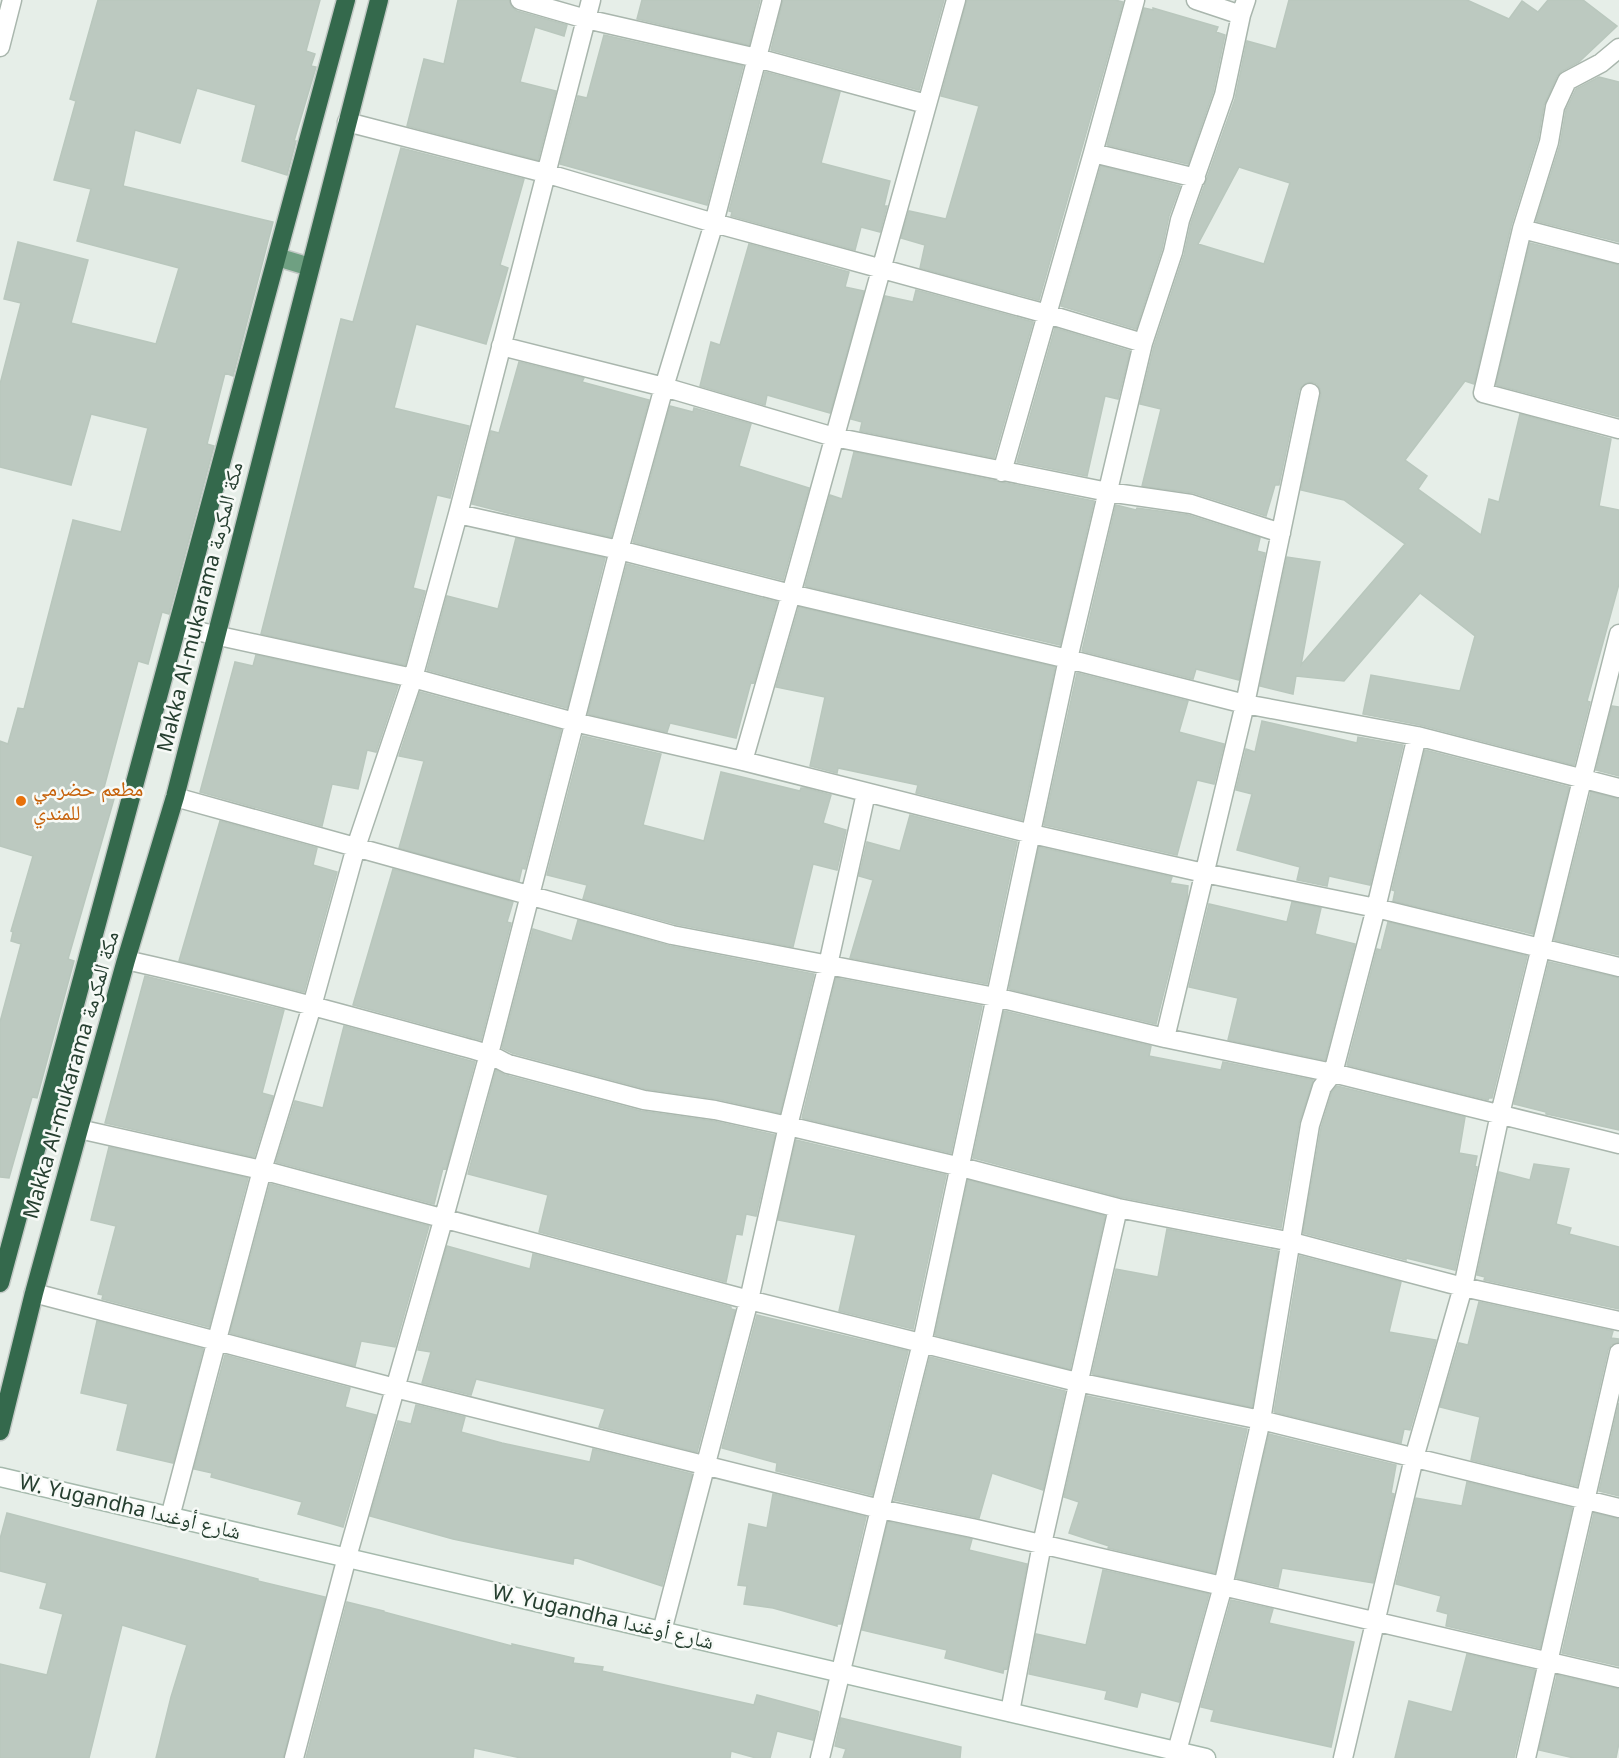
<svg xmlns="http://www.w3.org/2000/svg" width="1619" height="1758" font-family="'Noto Sans','Noto Naskh Arabic',sans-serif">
	<rect width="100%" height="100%" fill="#e6eee8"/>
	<!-- building -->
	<path fill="#bcc9c0" stroke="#b9c7bd" stroke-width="1.5" fill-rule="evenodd" d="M98,0H320L306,51L315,54L311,66L316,67L294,141H296L287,175L242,161L256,105L197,88L180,143L135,130L123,186L273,222L233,376L225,373L207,444L214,446L169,614L162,612L148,664L138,661L102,795L114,799L68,959L74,961L37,1098L32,1097L9,1178L0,1177V1022L21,944L11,941L13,932L11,931L33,856L0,846V741L8,744L18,708L24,709L73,520L121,532L148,428L91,414L71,485L0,467V384L21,303L4,299L18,242L88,260L71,323L156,344L179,268L77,241L91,189L54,180L76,101L70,99Z
		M458,0H509L512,7L517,11L567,25L564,36L535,27L520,82L556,91L538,160L407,126L424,59L444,64Z
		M642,0H760L749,45L637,19Z
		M783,0H944L919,90L771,50Z
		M967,0H1115L1123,2L1039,300L920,268L925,245L901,238L909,211L946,219L979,106L941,96Z
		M1289,0H1467L1509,19L1522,1L1538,12L1548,0H1583L1617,26L1579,62L1562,71L1557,76L1544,105L1538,139L1511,226L1474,384L1465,381L1405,460L1427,476L1418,489L1481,535L1489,499L1499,502L1520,414L1611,439L1599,506L1619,510V584L1587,701L1590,702L1574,765L1420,725L1363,714L1371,675L1460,691L1475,636L1420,593L1344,681L1296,676L1293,694L1260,686L1287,557L1320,562L1301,665L1405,544L1344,500L1301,490L1321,395L1320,389L1317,384L1312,382L1306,383L1299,390L1279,485H1275L1266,516L1194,493L1142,486L1161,409L1140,404L1154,346L1184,255L1191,223L1235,99L1247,41L1276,49ZM1239,167L1290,183L1264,264L1198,244Z
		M1144,8L1153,10V8L1218,27L1216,32L1225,35L1213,92L1188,164L1107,145Z
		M604,35L743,66L707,205L560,164L578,96L587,98Z
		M765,72L840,92L821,163L890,181L884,206H887L880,232L861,227L855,250L731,216L732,212L729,211Z
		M1599,77L1619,82V242L1536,221L1560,145L1566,110L1576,89Z
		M401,148L524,179L500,265L508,268L486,344L416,324L394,408L469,426L450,498L437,495L413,588L425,591L405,665L261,634L341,319L353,322Z
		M1101,166L1180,186L1169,216L1162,249L1136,329L1061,306Z
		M1530,243L1619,265V417L1496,385Z
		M749,244L849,272L845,287L864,291L830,413L767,395L765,405L700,386L711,342L720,345Z
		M916,290L1033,322L994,458L860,431L862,422L851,419L885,296L913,302Z
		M1055,328L1130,351L1118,399L1105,396L1087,476L1017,462Z
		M519,362L584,378L582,382L649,400L611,537L515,515L472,504L491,431L499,433Z
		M670,406L693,412L694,408L751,424L739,466L809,488L783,580L633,542Z
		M854,452L1094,501L1060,645L805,586L830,495L842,499Z
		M1116,505L1136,510L1137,508L1188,515L1260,538L1257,551L1265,553L1239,680L1196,669L1193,679L1082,651Z
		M516,538L605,558L567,708L427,670L447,596L498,609Z
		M627,564L777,602L754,683L751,682L736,738L670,723L667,732L588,714Z
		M799,607L1055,667L1022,820L916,793L918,785L838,768L837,773L810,766L825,697L776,687Z
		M256,655L398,686L376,752L367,750L358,789L332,784L322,826L200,792L235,662L253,666Z
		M1077,673L1188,701L1179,732L1224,744L1214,784L1197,780L1177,855L1044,825Z
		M420,692L561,730L525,869L522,868L519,881L399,848L424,761L399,756Z
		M1612,706L1619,707V776L1596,770Z
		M1262,721L1357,743L1358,737L1403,745L1370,885L1329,876L1327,886L1297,880L1300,867L1237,850L1252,794L1236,790L1246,749L1255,752Z
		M583,736L661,754L643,825L704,841L721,772L800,791L801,788H805L831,795L823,823L846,830L837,870L813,864L793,947L675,924L583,899L587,885L547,875Z
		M1425,750L1569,787L1533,934L1393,901L1395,891L1392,890Z
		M1591,792L1619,799V955L1554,940Z
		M910,815L1017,842L987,984L850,958L873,880L859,876L867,842L900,851Z
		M220,821L317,848L313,865L337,872L304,992L179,961Z
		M1039,847L1172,877L1170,883L1188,886L1187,899L1156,1024L1009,989Z
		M393,869L513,902L507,922L511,923L481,1040L353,1005Z
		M1292,902L1321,908L1315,934L1355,944L1325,1060L1228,1040L1238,998L1189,987L1209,904L1287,922Z
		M578,920L670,946L814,974L780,1113L717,1099L646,1089L512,1053L502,1048L533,929L572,941Z
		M1388,922L1527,956L1492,1098H1489L1488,1100L1347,1065L1377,949L1381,950Z
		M1549,962L1619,978V1130L1546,1114V1112L1514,1104Z
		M145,976L284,1010L262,1093L273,1096L254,1157L105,1123Z
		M836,978L982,1006L951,1153L802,1118Z
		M1004,1011L1151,1046L1149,1056L1221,1070L1223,1062L1313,1080L1299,1123L1281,1228L1120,1197L973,1158Z
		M344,1026L475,1062L446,1169L443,1168L434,1204L276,1162L295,1101L323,1108Z
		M496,1070L505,1075L641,1111L713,1121L775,1135L756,1216L746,1214L742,1235L736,1234L726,1282L539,1232L548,1195L468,1174Z
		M1337,1086L1465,1117L1459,1153L1477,1156L1475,1166L1477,1167L1455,1270L1406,1258V1260L1303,1233L1321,1128L1332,1092Z
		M796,1140L946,1175L913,1329L839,1311L856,1235L778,1220Z
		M109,1147L248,1178L209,1327L102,1299L103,1295L98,1294L116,1226L91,1220Z
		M1534,1164L1569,1169L1556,1224L1571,1228L1569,1234L1619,1247V1309L1484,1280L1485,1277L1477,1275L1499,1172L1530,1180Z
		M968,1180L1105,1216L1070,1369L935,1335Z
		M270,1184L429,1226L395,1347L361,1341L355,1366L230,1333Z
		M1167,1229L1278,1251L1252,1407L1092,1374L1116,1269L1158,1277Z
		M447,1246L530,1269L533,1254L731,1307V1309L735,1310L697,1452L599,1427L605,1409L476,1379L471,1395L422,1383L431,1352L418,1350Z
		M1300,1256L1401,1282L1389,1332L1436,1340L1410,1430L1404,1429L1401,1443L1274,1412Z
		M1479,1302L1613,1331L1611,1338L1619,1339V1342L1611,1345L1608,1350L1577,1486L1471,1460L1480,1417L1440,1407L1459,1343L1468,1345Z
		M757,1315L908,1351L872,1495L776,1471L777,1463L722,1448Z
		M97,1321L203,1349L173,1463L117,1450L128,1404L81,1393Z
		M225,1355L350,1388L345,1407L376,1415L343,1527L298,1514L302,1502L211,1477L212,1473L194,1469Z
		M930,1357L1065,1391L1043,1490L992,1473L979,1518L894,1500Z
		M1087,1396L1247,1429L1215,1573L1108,1548L1109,1546L1069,1533L1079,1502L1064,1497Z
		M1619,1403V1496L1599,1491Z
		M416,1405L465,1417L461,1432L502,1443L590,1462L593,1449L692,1474L662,1586L574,1557L573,1564L453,1539L370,1516L398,1421L411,1424Z
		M1269,1434L1396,1465L1391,1493L1394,1494L1373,1583L1282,1568L1278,1587L1236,1578Z
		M1467,1482L1572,1508L1540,1648L1446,1626L1448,1614L1437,1611L1441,1596L1396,1584L1416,1498L1462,1506Z
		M773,1494L866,1517L841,1624H837V1626L773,1608L744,1604L747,1586L738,1585L749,1524L767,1528Z
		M7,1513L258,1579V1581L325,1597L283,1758H156L171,1697L187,1645L122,1625L89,1758H0V1664L47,1675L63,1614L40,1608L47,1583L0,1571V1539Z
		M1594,1513L1619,1519V1666L1562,1653Z
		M888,1522L972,1539L969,1550L1027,1564L1007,1669L1004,1668L1003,1673L945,1658L947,1650L862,1630Z
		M1103,1570L1209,1594L1179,1702L1141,1692L1137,1707L1105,1699L1107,1691L1029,1674L1036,1634L1086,1645Z
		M1231,1600L1273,1609L1269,1623L1354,1642L1331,1747L1211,1721L1214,1710L1201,1707Z
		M347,1602L384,1611V1612L512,1646V1644L574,1658L573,1663L603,1667L602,1671L754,1705L757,1695L817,1711L819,1712L813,1740L777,1731L770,1758H756L731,1751L730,1758H521L474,1748L473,1758H306Z
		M1467,1654L1535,1670L1514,1758H1395L1409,1701L1452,1712Z
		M1557,1675L1619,1689V1743L1616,1758H1574L1539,1750Z
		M841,1718L961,1747L960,1758H843L846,1749L835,1746Z"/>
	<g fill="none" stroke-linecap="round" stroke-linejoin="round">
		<defs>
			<path id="street" d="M520,0L586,19L757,58L926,104
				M1196,0L1241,15
				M0,47L12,0
				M1619,48L1601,63L1567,81L1555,107L1549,142L1522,229L1483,393L1619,429
				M347,122L545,173L714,223L1047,314L1143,343
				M1093,153L1196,178
				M1522,229L1619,254
				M501,346L664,387L834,437L1108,492L1191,504L1281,533
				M1002,472L1093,153L1135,0
				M458,514L619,550L791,594L1068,659L1245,704L1417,736L1619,788
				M178,627L413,678L574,722L743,761L1032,834L1204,873L1376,908L1619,967
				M743,761L791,594L956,0
				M175,797L672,935L995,997L1165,1038L1333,1073L1619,1144
				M126,960C248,987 368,1021 489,1054L508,1064L644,1100L715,1110L788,1126L961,1167L1118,1208L1292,1242L1463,1287L1619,1321
				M1165,1038L1245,704L1310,393
				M79,1129L262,1170L749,1300L1077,1382L1261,1420L1619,1508
				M34,1293L395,1388L880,1509L972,1528L1619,1678
				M170,1517L262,1170L312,1006L356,847L413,678L458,514L591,0
				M662,1631L749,1300L788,1126L828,965L866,793
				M1010,1712L1042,1544L1118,1208
				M294,1758L347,1557L444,1217L489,1054L619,550L664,387L714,223L772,0
				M820,1758L880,1509L922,1343L1068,659L1143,343L1173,252L1180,220L1224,95L1241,15L1246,0
				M1175,1758L1223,1586L1261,1420L1310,1125L1322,1087L1333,1073L1376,908L1417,736
				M1343,1758L1414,1458L1463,1287L1500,1114L1582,780L1619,634
				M1526,1758L1619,1353"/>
			<path id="secondary" d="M0,1477L1206,1758"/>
			<path id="primary" d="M277,257L310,267"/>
			<path id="highway" d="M0,1283L346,0
				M0,1431L34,1293L79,1129L126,960L175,797L379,0"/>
		</defs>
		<!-- street casing -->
		<use href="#street" stroke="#a9b6ad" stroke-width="21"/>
		<!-- secondary casing -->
		<use href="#secondary" stroke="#a5b9ac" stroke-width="21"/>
		<!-- primary casing -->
		<use href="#primary" stroke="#c2c9c5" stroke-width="21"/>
		<!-- highway casing -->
		<use href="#highway" stroke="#c2c9c5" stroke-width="21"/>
		<!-- street -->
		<use href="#street" stroke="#fff" stroke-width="18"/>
		<!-- secondary -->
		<use href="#secondary" stroke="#fff" stroke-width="18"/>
		<!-- primary -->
		<use href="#primary" stroke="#6fa082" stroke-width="18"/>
		<!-- highway -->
		<use href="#highway" stroke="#34694c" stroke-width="18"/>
	</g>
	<!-- markers -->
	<circle fill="#e8710a" stroke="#f7faf7" stroke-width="2" cx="21" cy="801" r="6"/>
	<g text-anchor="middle" stroke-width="5" stroke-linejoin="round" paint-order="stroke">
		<!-- street labels -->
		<g font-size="21" fill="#263f30" stroke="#f7faf7">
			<text transform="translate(200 607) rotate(-76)" y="7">Makka Al-mukarama مكة المكرمة</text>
			<text transform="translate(71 1075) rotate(-74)" y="7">Makka Al-mukarama مكة المكرمة</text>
			<text transform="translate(130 1507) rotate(13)" y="7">W. Yugandha شارع أوغندا</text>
			<text transform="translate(603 1617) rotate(13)" y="7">W. Yugandha شارع أوغندا</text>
		</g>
		<!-- food labels -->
		<g font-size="21" fill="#c56008" stroke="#f7faf7" text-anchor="start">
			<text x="33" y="796">مطعم حضرمي<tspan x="33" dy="24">للمندي</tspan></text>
		</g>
	</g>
</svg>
